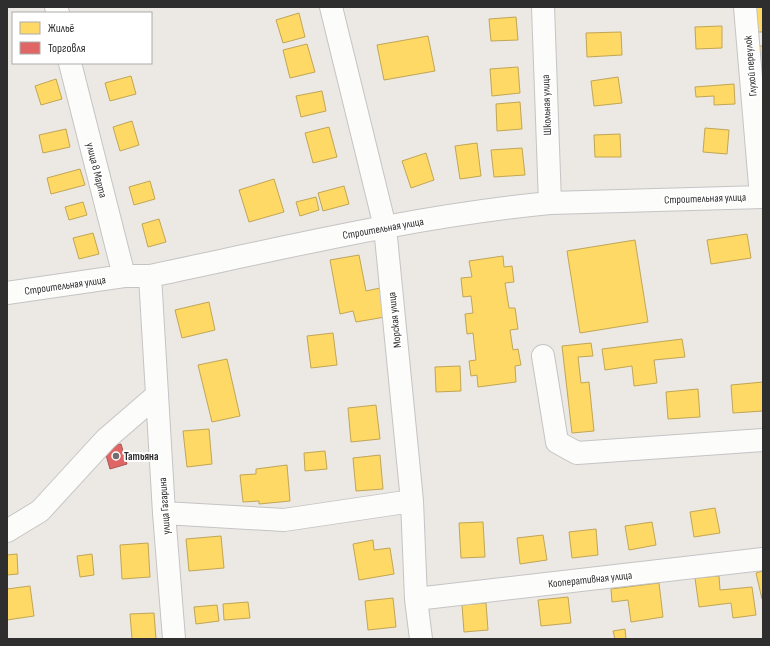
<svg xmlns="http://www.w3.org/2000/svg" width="770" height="646" font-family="'Sofia Sans Condensed',sans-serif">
	<rect width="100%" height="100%" fill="#ece8e4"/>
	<!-- homes -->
	<path fill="#ffd966" stroke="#c0a655" d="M752,7H763V32H752Z
		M299,13L305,37L283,43L276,20Z
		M516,17L518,40L491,41L489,19Z
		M722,26V48L696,49L695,27Z
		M621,32L622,55L587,57L586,33Z
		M428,36L435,71L384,80L377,45Z
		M307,44L315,72L290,78L283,50Z
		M755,46H763V75H755Z
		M518,67L520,93L492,96L490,69Z
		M131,76L136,94L110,101L105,83Z
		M618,77L622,103L594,106L591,81Z
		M56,79L62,99L41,105L35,86Z
		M734,84L735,104L714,105V96L696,97L695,87Z
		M322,91L326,111L301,117L296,96Z
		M520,102L522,129L497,131L496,104Z
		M132,121L139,145L120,151L113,127Z
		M329,127L337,157L313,163L305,133Z
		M705,128L729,130L727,154L703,152Z
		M66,129L70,147L43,153L39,135Z
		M620,134L621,157H595L594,135Z
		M477,143L481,176L460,179L455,146Z
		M522,148L525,175L494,177L491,150Z
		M426,153L434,180L411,188L402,161Z
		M80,169L85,185L51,194L47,178Z
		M274,179L284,212L249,222L239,190Z
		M150,181L155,199L134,205L129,187Z
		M344,186L349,204L323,211L318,193Z
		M316,197L319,210L300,216L296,202Z
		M83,202L87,215L69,220L65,207Z
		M159,219L166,242L148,247L142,224Z
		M93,233L99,254L79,259L73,238Z
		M747,234L751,258L711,264L707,240Z
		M635,240L648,322L580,333L567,251Z
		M359,255L366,291L380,288L385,317L356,322L353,311L340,314L330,260Z
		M503,256L504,267L512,266L514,282L505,283L509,308H515L518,329L510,330L513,350L518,349L521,365L515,366L516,382L478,387L477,375L471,376L469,361L476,360L473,333L467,334L465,314L473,313L471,296L463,297L461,278L472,277L469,261Z
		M209,302L215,330L182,338L175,310Z
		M333,333L337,365L311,368L307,336Z
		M682,339L685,357L654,360L657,383L634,386L632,366L605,370L602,349Z
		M591,343L593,356L578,357L581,383L589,382L594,431L572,433L562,346Z
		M227,359L240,416L212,422L198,365Z
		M460,366L461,391L436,392L435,367Z
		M763,382V411L733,413L731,385Z
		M698,389L700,417L668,419L666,392Z
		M376,405L380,439L351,442L348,408Z
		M209,429L212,464L187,467L183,431Z
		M325,451L327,469L305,471L304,453Z
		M380,455L383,489L356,491L353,458Z
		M287,465L290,501L259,504V501L243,502L240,475L256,474V469Z
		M715,508L720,533L694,537L690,512Z
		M483,522L485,557L461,558L459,523Z
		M652,522L656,545L629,550L625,526Z
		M596,529L598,555L572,558L569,532Z
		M543,535L547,560L520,564L517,538Z
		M221,536L224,568L189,571L186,539Z
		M373,540L374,550L390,548L394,574L359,580L353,544Z
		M148,543L150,577L122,579L120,545Z
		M17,554L18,574L7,575V555Z
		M92,554L94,575L80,577L77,556Z
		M763,571V598L762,599L756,573Z
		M719,576L720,590L752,587L756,615L733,618L731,603L699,607L695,578Z
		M659,583L663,617L631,622L628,600L612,602L611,589Z
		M30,586L34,616L7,620V589Z
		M568,597L571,623L541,626L538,600Z
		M393,598L396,627L368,630L365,601Z
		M248,602L250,618L224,620L223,604Z
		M486,603L488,630L464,632L462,605Z
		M217,605L219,621L196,624L194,607Z
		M154,613L156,639H132L130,614Z
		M625,629L626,639H615L613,631Z"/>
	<!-- shops -->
	<path fill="#e06666" stroke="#ab5555" d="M121,444L127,464L110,469L104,448Z"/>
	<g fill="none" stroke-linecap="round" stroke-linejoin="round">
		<defs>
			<path id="street" d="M56,7L58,13
				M331,7L385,227L412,501L416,599L421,639
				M543,7L550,203
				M745,7L761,197
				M70,63L124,276
				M150,276L164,513L174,639
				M7,293L124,276H150C283,248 415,216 550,203L763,197
				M543,356L557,442L577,453L763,440
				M164,513L284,520L412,501
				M7,531L40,511L106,439L157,395
				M416,599L763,559"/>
		</defs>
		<!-- street casing -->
		<use href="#street" stroke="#c5c4c5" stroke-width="24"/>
		<!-- street -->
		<use href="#street" stroke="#fcfcfb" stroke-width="22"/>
	</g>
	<!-- markers -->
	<circle fill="#706f6e" stroke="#fff" stroke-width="1.5" cx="116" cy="456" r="4"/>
	<g text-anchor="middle" stroke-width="4" stroke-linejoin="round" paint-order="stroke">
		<!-- street labels -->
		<g font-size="11" fill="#2e2e2e" stroke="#fff">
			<text transform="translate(750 66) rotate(-95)" y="4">Глухой переулок</text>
			<text transform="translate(546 105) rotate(-92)" y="4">Школьная улица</text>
			<text transform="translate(97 170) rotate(76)" y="4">улица 8 Марта</text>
			<text transform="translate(705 198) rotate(-2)" y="4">Строительная улица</text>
			<text transform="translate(383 228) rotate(-10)" y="4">Строительная улица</text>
			<text transform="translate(65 285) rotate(-8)" y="4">Строительная улица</text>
			<text transform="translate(394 320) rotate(-96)" y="4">Морская улица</text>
			<text transform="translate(164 506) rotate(-94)" y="4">улица Гагарина</text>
			<text transform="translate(590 579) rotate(-6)" y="4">Кооперативная улица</text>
		</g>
		<!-- poi labels -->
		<g font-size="11" font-weight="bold" fill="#2e2e2e" stroke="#fff" text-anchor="start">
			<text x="124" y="460">Татьяна</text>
		</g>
	</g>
	<!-- border -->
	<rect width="770" height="646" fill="none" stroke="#2e2e2e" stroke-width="16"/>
	<!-- legend -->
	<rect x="12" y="12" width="140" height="52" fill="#ffffff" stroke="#ababab"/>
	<rect x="20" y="22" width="20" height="12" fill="#ffd966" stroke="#ababab"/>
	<text x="48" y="32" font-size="12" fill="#2e2e2e">Жильё</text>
	<rect x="20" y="42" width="20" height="12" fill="#e06666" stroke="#ababab"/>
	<text x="48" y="52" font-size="12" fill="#2e2e2e">Торговля</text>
</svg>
